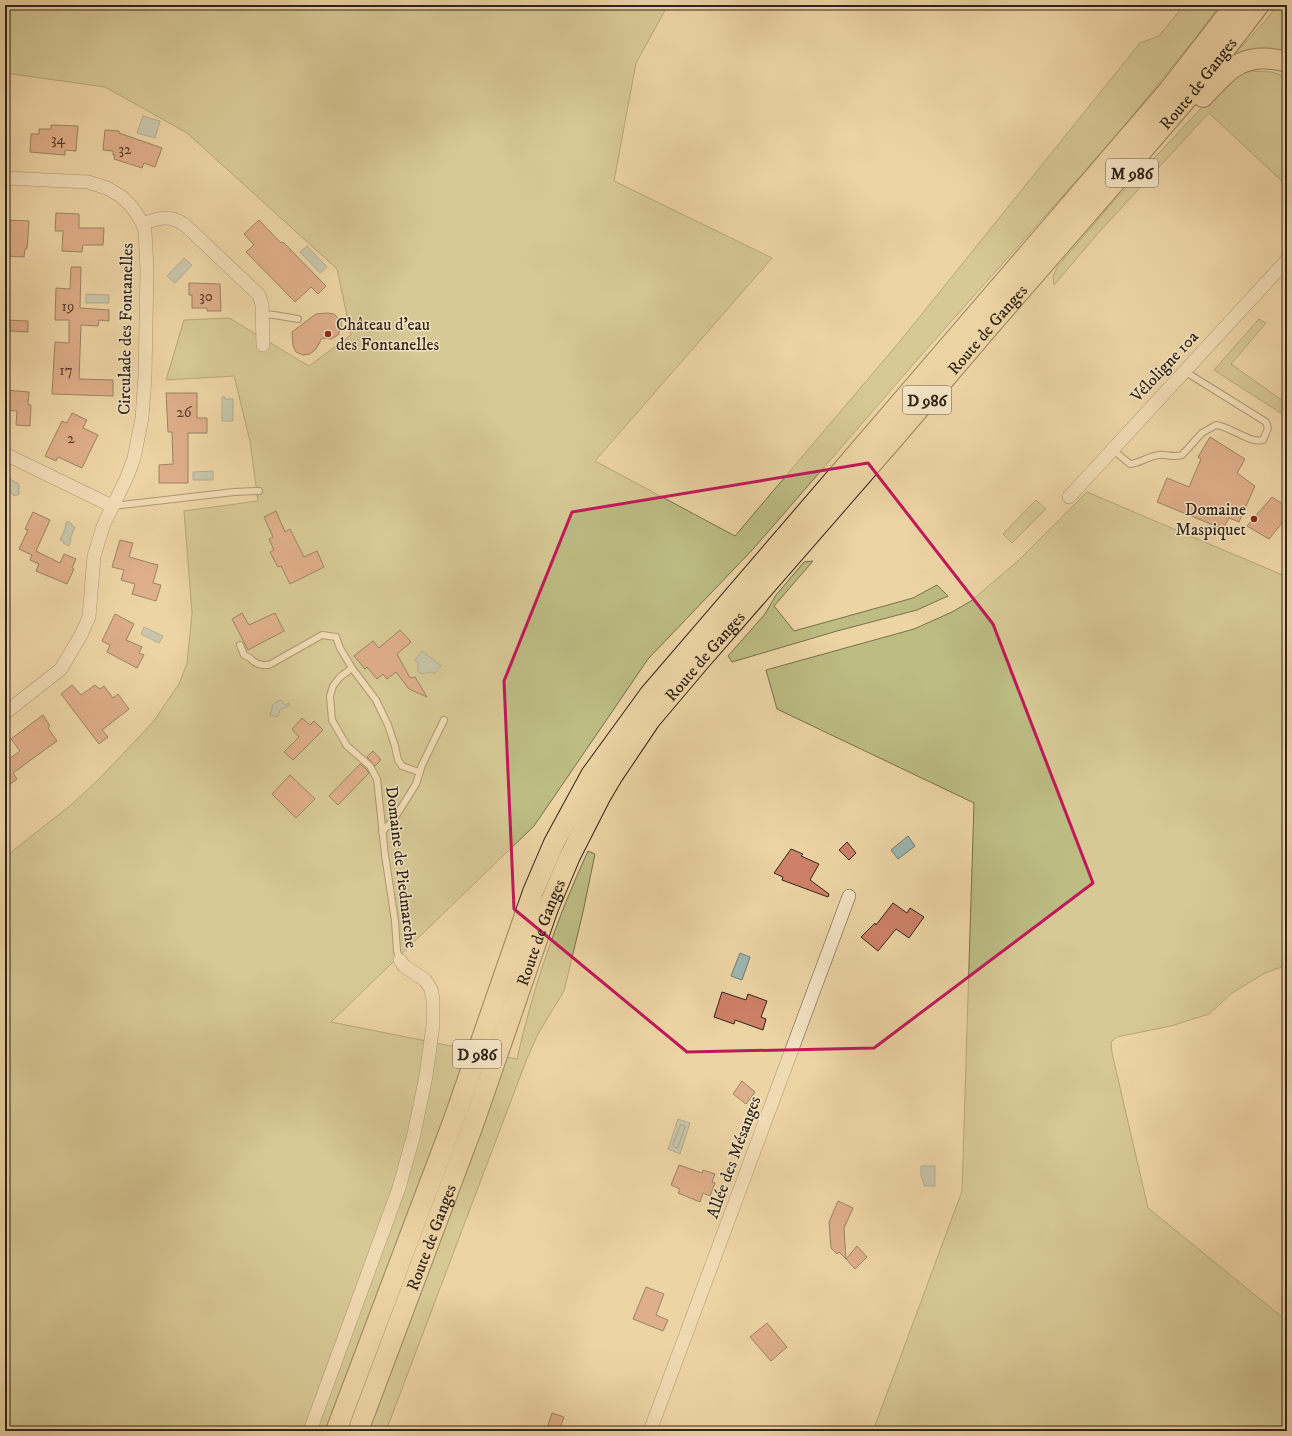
<svg xmlns="http://www.w3.org/2000/svg" width="1292" height="1436" font-family="'IM FELL DW Pica',serif">
	<rect width="100%" height="100%" fill="#edd4a5"/>
	<filter id="stains"><feTurbulence type="fractalNoise" baseFrequency=".005" numOctaves="4"/><feColorMatrix values="0 0 0 0 .2 0 0 0 0 .09 0 0 0 0 .02 0 0 0 .5 -.17"/></filter>
	<radialGradient id="worn" r=".72"><stop offset=".6" stop-color="#630" stop-opacity="0"/><stop offset="1" stop-color="#630" stop-opacity=".3"/></radialGradient>
	<!-- green -->
	<path fill="#bcbc83" stroke="#76704e" d="M5,5H668L636,63L614,181L772,258L595,461L735,536L901,340L1140,43L1159,36L1184,5H1220L1197,36L1116,136L924,352L754,548L648,659L534,826L331,1022L517,1059C533,987 557,918 588,851L595,854L583,912L564,991L538,1034L526,1061L386,1431H5V857L71,805L101,777L153,722L179,684L187,663L192,613L184,511L258,501L250,441L234,376L166,380L184,320L229,318L309,366L351,335L337,269L187,133L105,87L5,73Z
		M1277,5H1287V55L1231,58L1266,20Z
		M1252,71L1272,72L1287,77V186L1209,113L1100,231L1054,285L1053,276L1058,266L1112,203L1206,103L1238,75Z
		M1259,319L1266,323L1231,364L1287,404V417L1214,370Z
		M1087,492L1287,577V965L1265,973L1232,993L1209,1014L1171,1026L1117,1037L1111,1042L1112,1053L1148,1208L1287,1321V1431H873L962,1191L974,803L777,709L766,670L914,629L952,612L971,601L1019,560Z
		M1036,500L1046,509L1012,543L1003,534Z
		M813,561L774,606L794,631L913,598L937,585L948,596L917,610L837,631L732,662L728,656L765,614L776,595L804,562Z"/>
	<!-- water -->
	<path fill="#9db6b1" stroke="#717c74" d="M143,116L160,121L155,138L137,133Z
		M307,246L327,267L320,273L300,252Z
		M184,258L192,265L175,283L167,276Z
		M86,294L109,295V303H86Z
		M222,397H225V399H233V421H222Z
		M213,471V480H193V472Z
		M5,478H8L19,484V494L14,496L9,490L5,489Z
		M67,521L72,524V526L75,527L70,539L71,540L69,546L63,543L64,541L60,540L66,527L65,526Z
		M144,627L163,636L159,643L141,634Z
		M422,651L441,666L434,674L432,672L422,674L418,671V663L415,660Z
		M281,700L285,705L289,703L290,705L280,710L278,717L270,715L273,704Z
		M908,836L915,846L898,859L891,850Z
		M740,953L750,957L742,980L731,976Z
		M678,1119L690,1123L680,1154L668,1149Z
		M921,1166H935V1186H924L923,1181L921,1176Z"/>
	<g fill="none" stroke-linecap="round" stroke-linejoin="round">
		<!-- shore -->
		<path stroke="#666d65" stroke-width="1" d="M681,1125H684L685,1127L678,1147L676,1148L673,1145Z"/>
	</g>
	<!-- building -->
	<path fill="#ce8168" stroke="#302419" d="M51,125L78,126L76,151L65,150V155L30,152L31,134H39V129H51Z
		M105,130L119,131V133L162,148L155,167L144,163L142,168L114,159L115,155H113V151L103,150Z
		M56,213L79,214V228H104L103,245H83L82,252L62,251L63,231H55Z
		M5,220L29,221L27,249H25L24,257L5,256Z
		M259,220L281,243L283,242L326,286L318,294L311,287L295,302L246,252L254,245L244,234Z
		M71,267H81L80,308L109,310V321L99,320L98,326L81,325L79,379L113,380V396L52,394L55,342L69,343V320H55L56,288L70,289Z
		M189,283L220,284L221,311H207V308H192V295H189Z
		M327,313L334,314L341,321V328L338,335L331,339L322,338L316,349L310,354L303,355L296,352L293,346L292,332L316,314Z
		M5,320L28,321V332L10,331V330L5,329Z
		M5,390L29,392L28,405H31L30,426L16,425L17,411L5,410Z
		M166,393H197V418H207V433H188V483H159V465L173,464L172,432H168Z
		M72,413L87,420L83,428L98,435L82,468L58,457L56,461L45,456L62,421L67,423Z
		M1210,437L1245,459L1237,473L1255,486L1239,522L1229,518L1223,529L1157,502L1167,478L1189,487L1201,459L1198,457Z
		M1272,497L1287,507V517L1269,539L1247,526Z
		M276,511L285,532L290,529L304,557L317,551L324,567L290,584L281,566L278,567L270,552L274,550L269,539L273,537L264,517Z
		M33,512L50,520L36,551L60,563L64,554L76,559L72,568L74,569L67,584L36,571L39,564L30,560L32,555L19,549L28,530L25,529Z
		M120,540L133,543L129,557L158,565L153,583L161,585L156,601L132,594L135,584L121,580L124,570L112,567Z
		M242,613L249,625L275,613L284,631L248,650L232,619Z
		M115,614L134,624L126,640L142,647L139,653L144,655L137,668L107,652L110,645L102,641Z
		M400,630L411,642L397,654L410,678L415,677L427,697L409,689L396,672L387,679L383,674L377,679L367,667L365,669L354,656L373,641L379,648Z
		M72,685L81,695L95,685L100,689L104,686L113,698L118,694L129,709L102,730L108,737L99,744L61,694Z
		M43,715L50,726L48,728L57,741L13,773L17,779L5,788V762L20,751L11,739Z
		M302,718L310,725L314,721L323,730L293,760L284,752L299,737L292,729Z
		M373,751L381,760L375,766L367,757Z
		M360,764L366,769L369,773L338,805L329,796Z
		M290,775L315,799L296,818L272,794Z
		M847,842L856,853L849,860L839,850Z
		M791,849L803,854L801,856L819,864L810,880L829,894L828,897L782,880L783,877L774,873Z
		M893,903L907,913L910,908L924,917L909,938L896,929L878,951L861,937L875,923L876,925Z
		M722,992L746,1000L748,994L767,1001L761,1017L766,1019L763,1030L735,1020L734,1024L714,1017Z
		M742,1081L755,1092L746,1104L733,1094Z
		M679,1165L702,1173L703,1170L715,1174L712,1182L715,1183L710,1196L703,1193L700,1202L678,1193L680,1189L671,1185Z
		M838,1201L853,1208L844,1228L846,1259L839,1252L837,1254L831,1248L829,1222Z
		M857,1246L867,1257L855,1269L846,1259Z
		M646,1287L664,1294L656,1315L668,1320L663,1331L633,1319Z
		M767,1323L787,1347L771,1361L750,1337Z
		M552,1413L564,1417L559,1431H546Z"/>
	<g fill="none" stroke-linecap="round" stroke-linejoin="round">
		<defs>
			<path id="lane" d="M263,314L274,315L298,319
				M1112,449L1130,464C1141,463 1148,456 1159,455C1167,454 1174,458 1182,455L1202,433L1216,425C1231,427 1251,444 1263,440L1268,428L1266,422L1184,371
				M113,506L234,492L259,491
				M240,645L244,655L250,658L253,661L258,664L263,665H269L322,635L336,637L340,648L352,668
				M382,832L394,819L416,784L422,765L444,720
				M400,960L397,951L395,921L385,855L377,779L370,766L347,746L332,720L330,696L333,686L340,677L352,668L376,700L388,725L395,746L398,760L402,766L419,772"/>
			<path id="street" d="M5,178L88,182L107,188L122,197L132,207L143,224L145,231L147,271L145,375L142,418L134,458L127,477L104,524L94,556L89,617L82,633L61,669L5,713
				M143,224C159,217 170,215 185,225L259,295L262,305L263,345
				M5,454L112,506
				M1069,497L1287,260
				M310,1431L399,1188L414,1134L426,1076L433,1025V1000L431,989L425,980L404,966L400,960
				M650,1431L849,896"/>
			<g id="primary">
				<path d="M1203,97C1230,68 1244,50 1287,62"/>
				<path d="M336,1431L453,1122L533,892L554,843L591,775L650,694L1169,90L1235,5"/>
				<path id="s1" d="M358,1431L473,1125L548,908L570,856L600,797L613,775L650,720L699,662L895,437L994,321L1147,145L1189,96L1259,5"/>
			</g>
		</defs>
		<!-- lane casing -->
		<use href="#lane" stroke="#5f503c" stroke-width="8"/>
		<!-- street casing -->
		<use href="#street" stroke="#5f503c" stroke-width="14"/>
		<!-- primary casing -->
		<use href="#primary" stroke="#302419" stroke-width="22"/>
		<!-- lane -->
		<use href="#lane" stroke="#f3e3c4" stroke-width="6"/>
		<!-- street -->
		<use href="#street" stroke="#f3e3c4" stroke-width="13"/>
		<!-- primary -->
		<use href="#primary" stroke="#edd4a5" stroke-width="20"/>
	</g>
	<!-- marked area -->
	<path d="M0 0H1292V1436H0ZM868,463L993,624L1093,883L874,1048L687,1052L514,909L504,681L572,512Z" fill="#edd4a5" fill-opacity=".55" fill-rule="evenodd"/>
	<path fill="none" stroke="#c2185b" stroke-width="3" stroke-linejoin="round" d="M868,463L993,624L1093,883L874,1048L687,1052L514,909L504,681L572,512Z"/>
	<!-- markers -->
	<g fill="#8f2418" stroke="#f3e3c4" stroke-width="1.5">
		<circle cx="328" cy="334" r="4"/>
		<circle cx="1254" cy="519" r="4"/>
	</g>
	<g text-anchor="middle" stroke-width="3" stroke-linejoin="round" paint-order="stroke">
		<!-- number labels -->
		<g font-size="15" fill="#583b2d">
			<text x="58" y="144">34</text>
			<text x="125" y="154">32</text>
			<text x="206" y="301">30</text>
			<text x="68" y="311">19</text>
			<text x="66" y="375">17</text>
			<text x="184" y="417">26</text>
			<text x="71" y="443">2</text>
		</g>
		<!-- shield labels -->
		<g fill="#f3e3c4" stroke="#6a5d4c" stroke-width="1">
			<rect x="1106" y="159" width="52" height="28" rx="3"/>
			<rect x="903" y="386" width="48" height="28" rx="3"/>
			<rect x="453" y="1040" width="48" height="28" rx="3"/>
		</g>
		<g font-size="16" font-weight="bold" fill="#302419">
			<text x="1132" y="179">M 986</text>
			<text x="927" y="406">D 986</text>
			<text x="477" y="1060">D 986</text>
		</g>
		<!-- street labels -->
		<g font-size="17" fill="#302419" stroke="#f3e3c4">
			<text dy="6" stroke="none"><textPath href="#s1" startOffset="1611">Route de Ganges</textPath></text>
			<text transform="translate(125 329) rotate(-89)" y="6">Circulade des Fontanelles</text>
			<text dy="6" stroke="none"><textPath href="#s1" startOffset="1287">Route de Ganges</textPath></text>
			<text transform="translate(1164 366) rotate(-47)" y="6">Véloligne 10a</text>
			<text dy="6" stroke="none"><textPath href="#s1" startOffset="855">Route de Ganges</textPath></text>
			<text transform="translate(402 867) rotate(83)" y="6">Domaine de Piedmarche</text>
			<text dy="6" stroke="none"><textPath href="#s1" startOffset="531">Route de Ganges</textPath></text>
			<text transform="translate(733 1157) rotate(-70)" y="6">Allée des Mésanges</text>
			<text dy="6" stroke="none"><textPath href="#s1" startOffset="207">Route de Ganges</textPath></text>
		</g>
		<!-- poi labels -->
		<g font-size="17" fill="#302419" stroke="#f3e3c4" text-anchor="start">
			<text x="336" y="330">Château d'eau<tspan x="336" dy="20">des Fontanelles</tspan></text>
			<text x="1246" y="515" text-anchor="end">Domaine<tspan x="1246" dy="20">Maspiquet</tspan></text>
		</g>
	</g>
	<!-- margin -->
	<rect width="1292" height="1436" fill="none" stroke="#edd4a5" stroke-width="20"/>
	<rect x="6" y="6" width="1280" height="1424" fill="none" stroke="#302419" stroke-width="2"/>
	<rect x="10" y="10" width="1272" height="1416" fill="none" stroke="#302419"/>
	<rect width="100%" height="100%" filter="url(#stains)"/>
	<rect width="100%" height="100%" fill="url(#worn)"/>
</svg>
